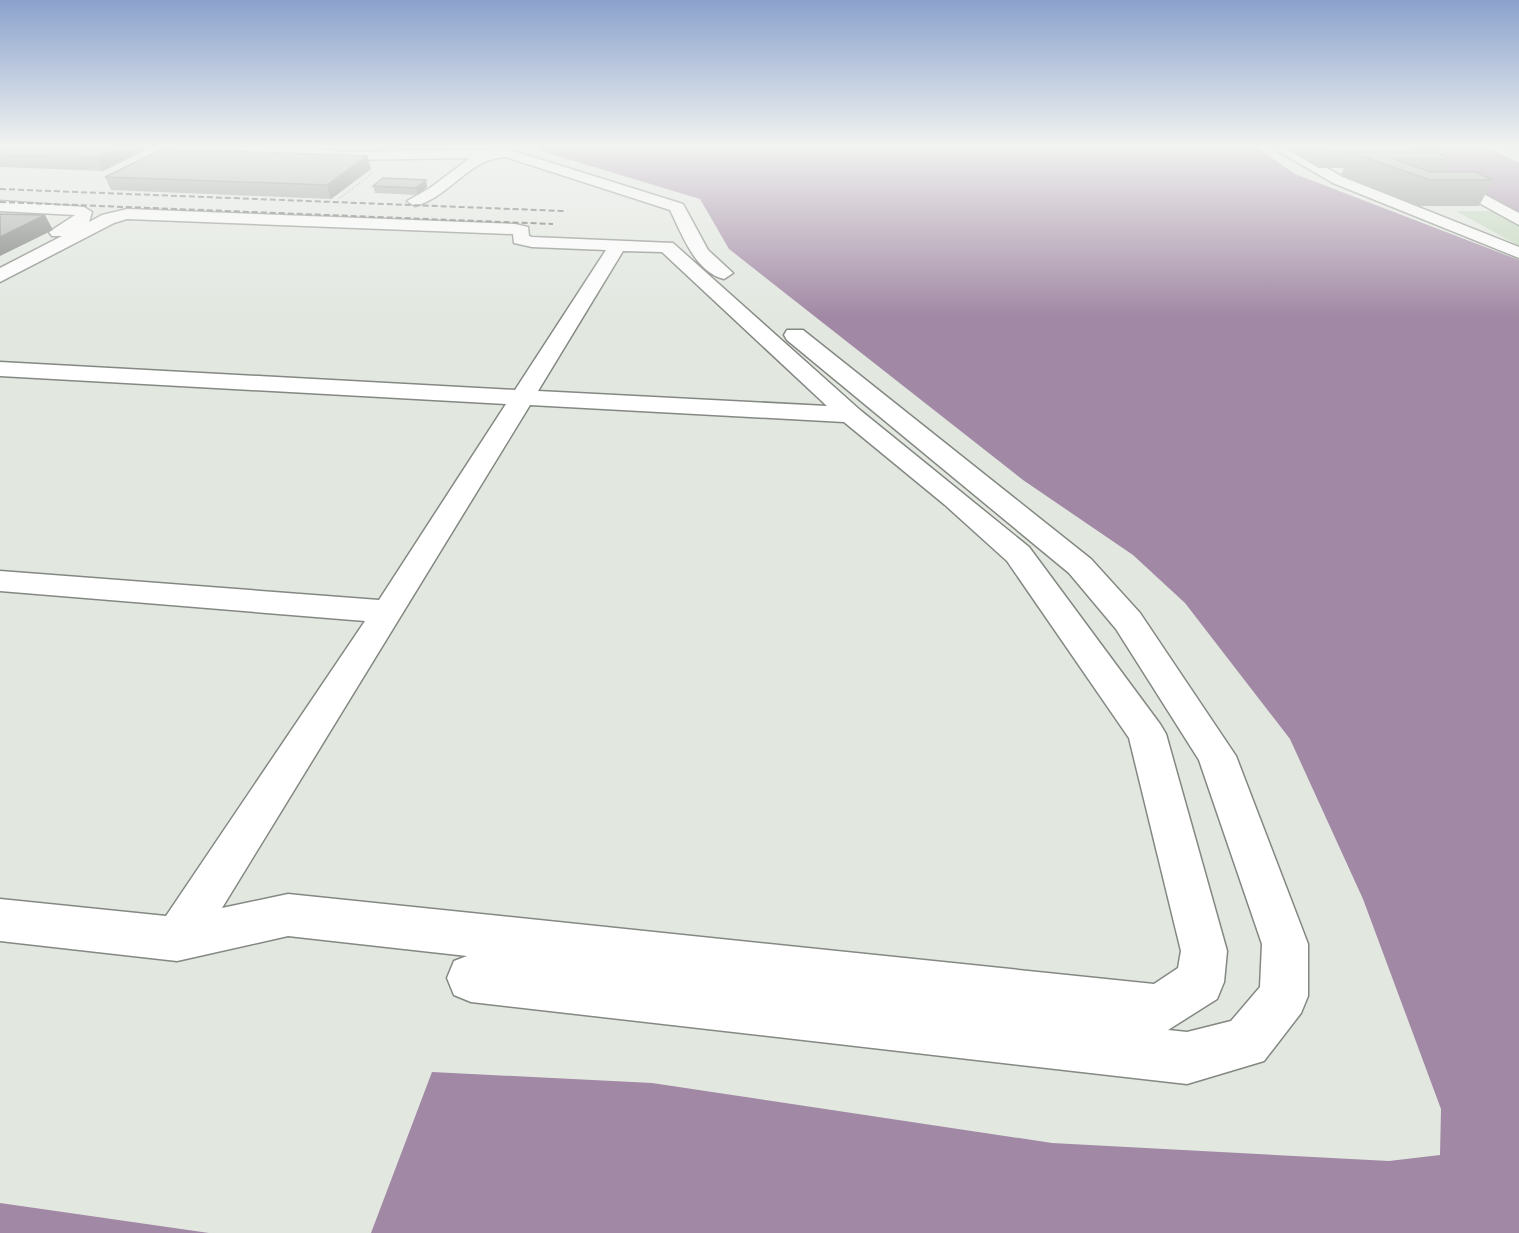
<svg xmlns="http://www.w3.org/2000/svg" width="1519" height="1233" font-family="Commissioner,sans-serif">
	<rect width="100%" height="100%" fill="#e2e7e0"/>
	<!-- green -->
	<path fill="#c2d5bb" d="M1456,211H1509L1519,216V246Z"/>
	<!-- water -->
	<path fill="#a188a4" d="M519,145H1253L1295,174L1519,260V1233H371L432,1072L652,1083L1052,1143L1389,1161L1440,1155L1441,1109L1363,899L1290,739L1185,603L1133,555L1023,480L729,249L700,199L538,150L543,147Z
		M1387,145H1481L1519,163V216Z
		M0,1203L209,1233H0Z"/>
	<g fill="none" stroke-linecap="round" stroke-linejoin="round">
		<defs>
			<path id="minor" d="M218,145H275L343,152L507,149L683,204L708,250L733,273L724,279C695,272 682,234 670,210L506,157C469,158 450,197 415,206L407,201L430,188L470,158L343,160L225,149Z
				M1268,145H1286L1343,177L1519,247V258L1333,183Z
				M1374,145H1392L1519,213V225Z
				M0,201L84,207L92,212L89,222L102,215L127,209L515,224L528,227L529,236L532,237L673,243L860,410L1029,547L1160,724L1166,734L1227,951L1224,982L1217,999L1168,1030L1187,1032L1231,1021L1260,987L1262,944L1199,760L1116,629L1069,573L787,340L784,335L787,330H803L1091,559L1140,613L1236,756L1308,944V996L1301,1013L1264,1061L1187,1084L471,1002L454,995L447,978L454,961L467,956L288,936L177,961L0,941V899L166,916L365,621L0,591V571L379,600L506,404L0,376V362L515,390L606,250L532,247L514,243L513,234L127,219L114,223L0,282V268L62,236H52L49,232L75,215L0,211ZM623,251L662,252L827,406L538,391ZM530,405L844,422L945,505L1007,561L1129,738L1181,951L1178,968L1154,984L288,894L222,908Z"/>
		</defs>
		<!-- minor casing -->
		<use href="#minor" stroke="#848882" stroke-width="3"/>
		<!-- path -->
		<path stroke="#81847f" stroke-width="1.5" stroke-dasharray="1 2" stroke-linecap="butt" d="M1481,145L1519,163
			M1492,145L1519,158
			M340,198L373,173"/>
		<!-- minor -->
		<use href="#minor" fill="#fff" fill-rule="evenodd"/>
		<!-- rail -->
		<path stroke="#575956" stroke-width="2" stroke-dasharray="6 3" stroke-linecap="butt" d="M0,189L564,211
			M0,202L553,224"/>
	</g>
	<!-- wall -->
	<path fill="#929691" d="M0,146H143L145,150L103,171L0,167Z
		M1282,146H1413L1421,149L1419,152L1449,159L1442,172L1493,180L1479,206H1417L1340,176L1344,168H1318Z
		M1496,146H1519V149H1503Z
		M367,156L371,169L331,199L111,190L105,177Z
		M373,186L427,187L418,195L375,193Z"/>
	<!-- shaded-wall -->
	<path fill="#777a76" d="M123,146H143L145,150L103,171L97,158Z
		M367,156L371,169L331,199L327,185Z
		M426,180L427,187L418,195L416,188Z
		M45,215L53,230L0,256V237Z"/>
	<!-- building -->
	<path fill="#aaafa9" stroke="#777a76" stroke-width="1.5" d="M0,146H123L97,158L0,155Z
		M1318,146H1413L1421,149L1325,150Z
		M163,149L367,156L327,185L105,177Z
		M1350,152H1437L1449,159H1394L1431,172H1476L1493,180H1430Z
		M383,178L426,180L416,188L373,186Z
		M0,214L45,215L0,237Z"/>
	<!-- sky -->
	<linearGradient id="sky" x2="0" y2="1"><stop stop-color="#8ba2cd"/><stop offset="0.46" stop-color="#f2f4f1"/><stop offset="1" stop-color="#f2f4f1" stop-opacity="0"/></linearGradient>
	<rect width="1519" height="318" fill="url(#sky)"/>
</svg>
